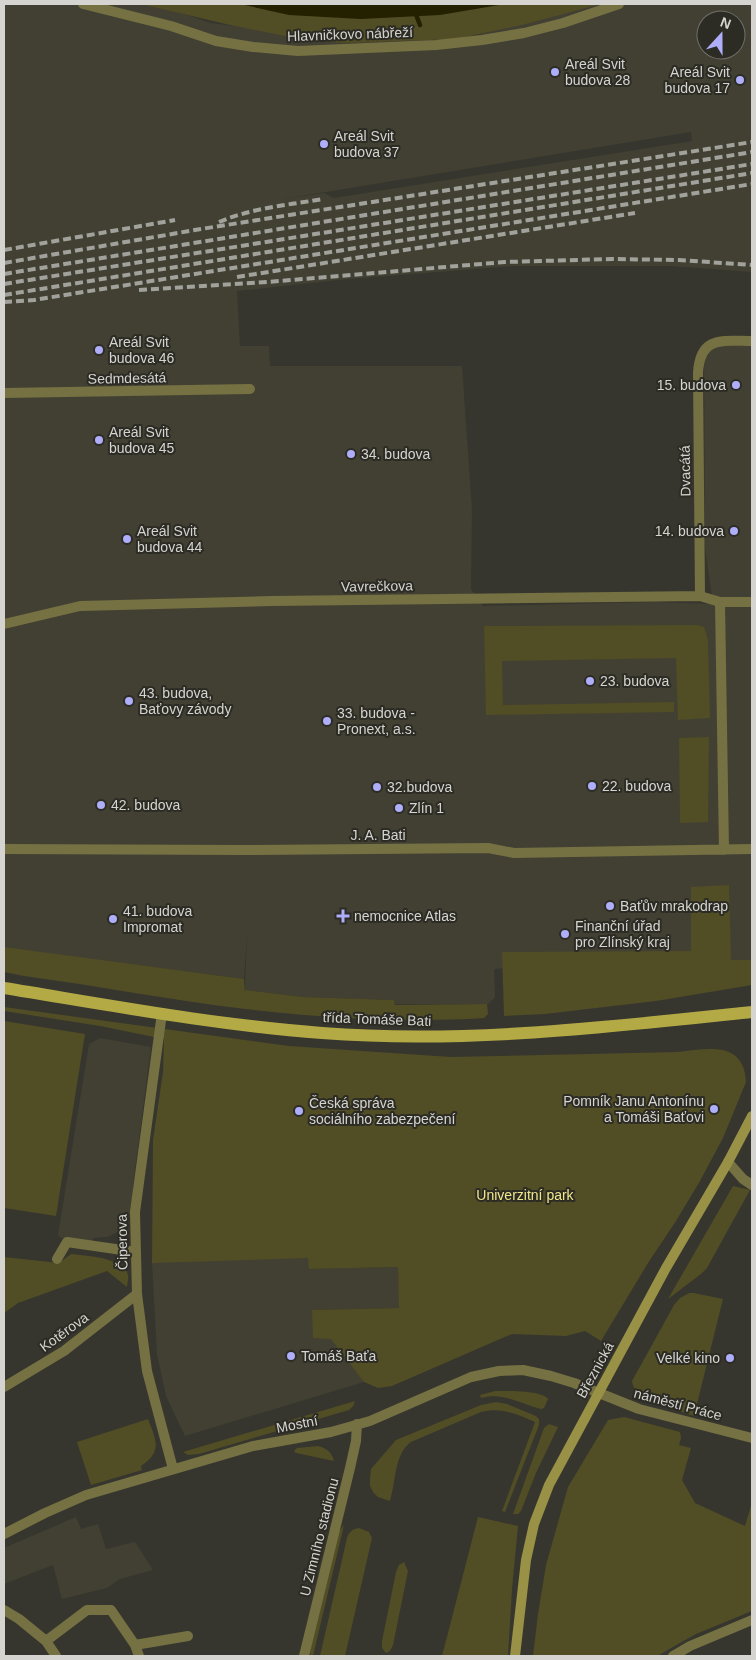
<svg xmlns="http://www.w3.org/2000/svg" width="756" height="1660" font-family="Helvetica,sans-serif">
	<rect width="100%" height="100%" fill="#36362e"/>
	<!-- built -->
	<path fill="#424033" fill-rule="evenodd" d="M4,4H153L211,23L343,40L469,37L601,4H752V272L671,266H514L338,280L237,291L240,346H269L270,366H462L472,510L471,589L483,606L655,602L713,604L705,547L704,346H752V971L692,951L494,969L495,997L488,1004H395L394,1000L303,997L245,990L247,934L244,979L4,948ZM706,20H736V50H706ZM691,132L692,141L334,198L324,193L283,199Z
		M100,1038L151,1047L133,1185V1208L122,1230L107,1237L93,1238L92,1243L61,1238L58,1235L89,1044Z
		M200,1258H309V1269L398,1267L400,1308L317,1310L364,1382L185,1436L166,1396L157,1354L152,1263Z
		M76,1517L81,1529L98,1524L106,1549L135,1542L153,1570L120,1579L107,1588L62,1599L53,1565L4,1584V1548Z"/>
	<!-- green -->
	<path fill="#514d25" d="M141,4H601L522,25L456,39L343,43L290,37L230,25Z
		M697,625L704,627L708,640L710,718L678,720L676,658L502,661L503,705L674,702V712L486,715L484,626Z
		M709,737L708,822L680,823L679,738Z
		M729,885L731,960H752V985L656,1001L545,1014L504,1016L502,952L691,951V887Z
		M4,947L244,979L245,994V990L303,997L394,1000L395,1005L487,1004L488,1014L484,1018C404,1023 324,1018 245,1009C171,1000 98,986 24,976L4,972Z
		M4,1007L289,1046L451,1057L678,1052C707,1049 744,1040 746,1082L723,1138L700,1181L676,1221L648,1263L601,1341L585,1331L566,1336L512,1334L392,1386L378,1388L364,1382L331,1339L313,1338L312,1310L399,1308L398,1267L309,1269L308,1258L152,1263L153,1140L163,1072L164,1039L100,1026L4,1011Z
		M4,1021L85,1034L56,1216L4,1208Z
		M733,1186L750,1190L707,1268L701,1274L668,1299Z
		M71,1254C86,1256 123,1257 128,1275C129,1278 127,1284 127,1287L107,1271L18,1303L4,1313V1257L59,1263Z
		M689,1293H694L723,1299L694,1416L639,1398C637,1391 633,1388 632,1381L674,1305L680,1298Z
		M495,1391C507,1391 541,1390 548,1399L544,1408L541,1409C520,1404 504,1392 481,1398L480,1395Z
		M355,1401L353,1406L349,1410L199,1454L188,1455L183,1452Z
		M496,1402L507,1404L536,1416L539,1419V1425L505,1512L502,1511L535,1422C517,1414 501,1407 481,1412L411,1442C394,1454 396,1482 390,1501L378,1497L373,1492L370,1486V1479L371,1469L396,1440L481,1405Z
		M624,1417L680,1432L681,1438L679,1445L691,1448L682,1480L695,1503L745,1526L752,1502V1611L696,1634L657,1656H533L538,1614L546,1565L568,1487L608,1420Z
		M148,1419C156,1440 163,1451 141,1466L142,1470L91,1485L77,1442Z
		M549,1424L558,1427L536,1473L521,1511L518,1514H513L544,1428Z
		M318,1446C326,1448 332,1452 334,1461L296,1453L294,1451L297,1448Z
		M478,1517L518,1526L512,1589L508,1656H442Z
		M344,1525L313,1656H311L310,1652L338,1533Z
		M359,1528L369,1532L372,1538L345,1656H320L347,1538C349,1532 352,1529 359,1528Z
		M404,1562L408,1571L393,1645L390,1651L386,1653L382,1648V1641L396,1572L399,1565Z"/>
	<!-- water -->
	<path fill="#242100" d="M240,4H505L440,15L361,19L289,15Z"/>
	<g fill="none" stroke-linecap="round" stroke-linejoin="round">
		<!-- stream -->
		<path stroke="#242100" stroke-width="4.5" d="M412,4L420,25"/>
		<!-- street -->
		<path stroke="#757143" stroke-width="10" d="M83,4L171,26L216,41L253,47L298,51L436,45L482,40L524,33L563,23L619,4
			M4,393L250,389
			M700,596L698,373C700,335 723,341 752,341
			M720,602L724,850
			M4,624L80,606L272,601L700,596L720,602H752
			M4,849L241,850L488,848L514,853L752,849
			M162,1013L135,1212L137,1294L147,1371L173,1469
			M728,1162L743,1179L752,1185
			M57,1259L67,1242L136,1252
			M4,1387L64,1351L137,1294
			M4,1534L45,1513L86,1495L253,1446L331,1432L370,1421L471,1377L499,1371L523,1370L551,1376L574,1383L639,1409L752,1438
			M4,1610L19,1619L46,1641L56,1656
			M46,1641L87,1610H111L135,1645L139,1656
			M135,1645L188,1636
			M304,1656L350,1468L356,1441L357,1424
			M673,1656L690,1646L752,1620"/>
		<!-- secondary -->
		<path stroke="#999145" stroke-width="10" d="M515,1656L526,1560L534,1524L549,1485L666,1268L728,1162L752,1116"/>
		<!-- primary -->
		<path stroke="#b4aa45" stroke-width="12" d="M4,988C109,1005 215,1025 322,1033C465,1044 610,1027 752,1012"/>
		<!-- rail -->
		<path stroke="#a2a29c" stroke-width="4" stroke-dasharray="8 4" stroke-linecap="butt" d="M219,222C252,208 288,205 323,199
			M4,250L175,220
			M4,263L201,229L752,142
			M4,274L752,152
			M237,277L635,213
			M4,284L752,164
			M139,290L267,282L505,262L612,259L679,260L752,265
			M4,295L752,173
			M4,302L34,300L752,184"/>
	</g>
	<!-- markers -->
	<g fill="#aeaefa" stroke="#2c2b24" stroke-width="2">
		<circle cx="555" cy="72" r="5"/>
		<circle cx="740" cy="80" r="5"/>
		<circle cx="324" cy="144" r="5"/>
		<circle cx="99" cy="350" r="5"/>
		<circle cx="736" cy="385" r="5"/>
		<circle cx="99" cy="440" r="5"/>
		<circle cx="351" cy="454" r="5"/>
		<circle cx="734" cy="531" r="5"/>
		<circle cx="127" cy="539" r="5"/>
		<circle cx="590" cy="681" r="5"/>
		<circle cx="129" cy="701" r="5"/>
		<circle cx="327" cy="721" r="5"/>
		<circle cx="592" cy="786" r="5"/>
		<circle cx="377" cy="787" r="5"/>
		<circle cx="101" cy="805" r="5"/>
		<circle cx="399" cy="808" r="5"/>
		<circle cx="610" cy="906" r="5"/>
		<path d="M340.5 908.5h5v5h5v5h-5v5h-5v-5h-5v-5h5z"/>
		<circle cx="113" cy="919" r="5"/>
		<circle cx="565" cy="934" r="5"/>
		<circle cx="714" cy="1109" r="5"/>
		<circle cx="299" cy="1111" r="5"/>
		<circle cx="291" cy="1356" r="5"/>
		<circle cx="730" cy="1358" r="5"/>
	</g>
	<g text-anchor="middle" stroke-width="4" stroke-linejoin="round" paint-order="stroke">
		<!-- street labels -->
		<g font-size="14" fill="#d5d4d0" stroke="#2c2b24">
			<text transform="translate(350 34) rotate(-2)" y="5">Hlavničkovo nábřeží</text>
			<text transform="translate(127 378) rotate(-1)" y="5">Sedmdesátá</text>
			<text transform="translate(685 471) rotate(-91)" y="5">Dvacátá</text>
			<text transform="translate(377 586) rotate(-1)" y="5">Vavrečkova</text>
			<text x="378" y="840">J. A. Bati</text>
			<text transform="translate(377 1019) rotate(2)" y="5">třída Tomáše Bati</text>
			<text transform="translate(122 1242) rotate(-91)" y="5">Čiperova</text>
			<text transform="translate(64 1332) rotate(-36)" y="5">Kotěrova</text>
			<text transform="translate(595 1370) rotate(-61)" y="5">Březnická</text>
			<text transform="translate(678 1404) rotate(15)" y="5">náměstí Práce</text>
			<text transform="translate(297 1424) rotate(-11)" y="5">Mostní</text>
			<text transform="translate(319 1537) rotate(-76)" y="5">U Zimního stadionu</text>
		</g>
		<!-- poi labels -->
		<g font-size="14" fill="#d5d4d0" stroke="#2c2b24" text-anchor="start">
			<text x="565" y="69">Areál Svit<tspan x="565" dy="16">budova 28</tspan></text>
			<text x="730" y="77" text-anchor="end">Areál Svit<tspan x="730" dy="16">budova 17</tspan></text>
			<text x="334" y="141">Areál Svit<tspan x="334" dy="16">budova 37</tspan></text>
			<text x="109" y="347">Areál Svit<tspan x="109" dy="16">budova 46</tspan></text>
			<text x="726" y="390" text-anchor="end">15. budova</text>
			<text x="109" y="437">Areál Svit<tspan x="109" dy="16">budova 45</tspan></text>
			<text x="361" y="459">34. budova</text>
			<text x="137" y="536">Areál Svit<tspan x="137" dy="16">budova 44</tspan></text>
			<text x="724" y="536" text-anchor="end">14. budova</text>
			<text x="600" y="686">23. budova</text>
			<text x="139" y="698">43. budova,<tspan x="139" dy="16">Baťovy závody</tspan></text>
			<text x="337" y="718">33. budova -<tspan x="337" dy="16">Pronext, a.s.</tspan></text>
			<text x="602" y="791">22. budova</text>
			<text x="387" y="792">32.budova</text>
			<text x="111" y="810">42. budova</text>
			<text x="409" y="813">Zlín 1</text>
			<text x="620" y="911">Baťův mrakodrap</text>
			<text x="123" y="916">41. budova<tspan x="123" dy="16">Impromat</tspan></text>
			<text x="354" y="921">nemocnice Atlas</text>
			<text x="575" y="931">Finanční úřad<tspan x="575" dy="16">pro Zlínský kraj</tspan></text>
			<text x="704" y="1106" text-anchor="end">Pomník Janu Antonínu<tspan x="704" dy="16">a Tomáši Baťovi</tspan></text>
			<text x="309" y="1108">Česká správa<tspan x="309" dy="16">sociálního zabezpečení</tspan></text>
			<text x="301" y="1361">Tomáš Baťa</text>
			<text x="720" y="1363" text-anchor="end">Velké kino</text>
		</g>
		<!-- park labels -->
		<g font-size="14" fill="#efe68a" stroke="#2c2b24">
			<text x="525" y="1200">Univerzitní park</text>
		</g>
	</g>
	<!-- border -->
	<rect width="756" height="1660" fill="none" stroke="#d5d4d0" stroke-width="10"/>
	<!-- north arrow -->
	<g transform="translate(721 35) rotate(21)"><circle r="24" fill="#2c2b24" stroke="#706f69"/>
	<path d="M0-4L9 19L0 12L-9 19Z" fill="#aeaefa"/>
	<text y="-8" font-size="14" font-weight="bold" text-anchor="middle" fill="#d5d4d0">N</text>
	</g>
</svg>
